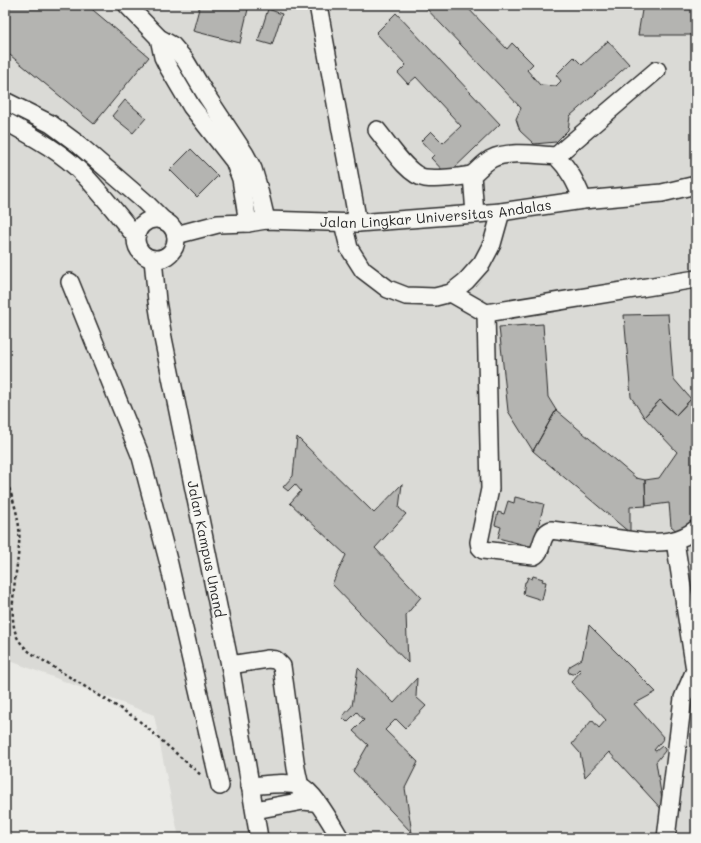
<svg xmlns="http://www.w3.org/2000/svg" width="701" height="843" font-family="Mali,sans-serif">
	<rect width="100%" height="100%" fill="#eaeae6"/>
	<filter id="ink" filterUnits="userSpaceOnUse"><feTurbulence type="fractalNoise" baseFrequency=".025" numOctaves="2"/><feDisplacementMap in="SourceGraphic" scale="8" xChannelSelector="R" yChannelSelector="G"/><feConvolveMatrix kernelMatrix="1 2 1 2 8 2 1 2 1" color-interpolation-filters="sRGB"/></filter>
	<g filter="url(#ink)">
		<!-- built -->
		<path fill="#dadad6" d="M5,5H696V838H179L154,715L5,659Z"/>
		<!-- building -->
		<path fill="#b4b4b1" stroke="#2b2b2b" d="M5,5H87L149,57L94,124L5,51Z
			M200,5H249L240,43L193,31Z
			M423,5H465L507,49L512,43L533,64L527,70L540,85L556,86L561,81L556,75L574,57L582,65L608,41L629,64L570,116L568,130L556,142L534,144L520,131L516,119L521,108Z
			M637,5H696V35H638L642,10Z
			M268,9L282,14L272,45L258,41Z
			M396,13L500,124L447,175L431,158L434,155L421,141L431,131L443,143L461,126L416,77L408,84L398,73L406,65L376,33Z
			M125,100L146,118L133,133L112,116Z
			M191,149L218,176L197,197L170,170Z
			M668,314L673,378L691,399L676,415L660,400L644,417L631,397L624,315Z
			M543,324L548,397L556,410L533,451L508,411L499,327Z
			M691,399L696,404V515L680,534L671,526L669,503L646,506L645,480L659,478L677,452L644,417L660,400L676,415Z
			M556,410L636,478L645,480L646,506L630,507V533L533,451Z
			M297,437L374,513L402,484L399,508L406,514L375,548L421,597L406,615L408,663L332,584L346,555L290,503L301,491L295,484L288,491L283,487L293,476Z
			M515,497L544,504L533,547L498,538L501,527L495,525L498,512L504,514L508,501L514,503Z
			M533,576L543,579L542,581L546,582L542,600L523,594L525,582H526L528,577L532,579Z
			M589,625L656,692L634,704L664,738L654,750L656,751L662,746L665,749V751L656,762L664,812L609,752L585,777L580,753L572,744L592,720L599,728L606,720L571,682L581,671L579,669L574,674H572L569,673L568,670L570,666L582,659Z
			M358,668L394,703L417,678L416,697L426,706L405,728L396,719L385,730L418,762L405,788L412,833L353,771L368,745L353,731L364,720L357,712L347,722L342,717L352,706Z"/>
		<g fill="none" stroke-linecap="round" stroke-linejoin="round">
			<defs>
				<g id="minor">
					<path d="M127,5L159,38L173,46L185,60L206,95L245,154L253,169L258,186L266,220"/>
					<path d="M318,5L358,223"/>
					<path d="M159,38L163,57L168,67L191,106L234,161L241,179L248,223"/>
					<path d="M5,101L51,124L78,144L144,201L164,221"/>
					<path d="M5,121C32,136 62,152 84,175C102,194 119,216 136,237"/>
					<path d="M377,130C388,143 408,176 425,178C440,180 457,177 472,175"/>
					<path d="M556,156L657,70"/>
					<path d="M475,214L472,175C478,170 484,163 491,159C508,150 538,155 556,156C570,170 576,183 583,200"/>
					<circle cx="156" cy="239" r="20"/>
					<path d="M343,223L349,248L363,270L388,289L406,296L435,297L451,293L466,281L482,263L492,244L501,212"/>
					<path id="s1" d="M176,235L218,224L248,223L266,220L358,223L501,212L583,200L662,193L696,185"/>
					<path id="s2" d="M153,259L157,301L163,338L230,665L259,838"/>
					<path d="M70,282L141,457L169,564L220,786"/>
					<path d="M451,293L486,313L696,279"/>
					<path d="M486,313L490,489L479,542L480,547L483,550L534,556C544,551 539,535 551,530L643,542C663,543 680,542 696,529"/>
					<path d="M230,665L268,659L276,660L282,666L296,768L303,801"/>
					<path d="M250,786C264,785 288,781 300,786C314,791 332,825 340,838"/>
					<path d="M255,810L303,801L313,802"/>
					<path d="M666,838L683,698L695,670L675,541"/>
				</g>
			</defs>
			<!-- minor casing -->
			<use href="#minor" stroke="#2b2b2b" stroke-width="20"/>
			<!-- path -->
			<path stroke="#2b2b2b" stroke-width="2.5" stroke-dasharray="3 3" stroke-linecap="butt" d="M5,477C11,493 17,510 19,527C22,559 5,609 17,637C20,643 26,649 31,653L137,719L202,776"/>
			<!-- minor -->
			<use href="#minor" stroke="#f6f6f2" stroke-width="17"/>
		</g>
	</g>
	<g text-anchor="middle" stroke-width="3" stroke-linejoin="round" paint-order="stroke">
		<!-- street labels -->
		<g font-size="14" fill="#2b2b2b" stroke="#f6f6f2">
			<text dy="5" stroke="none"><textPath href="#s1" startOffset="262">Jalan Lingkar Universitas Andalas</textPath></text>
			<text dy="5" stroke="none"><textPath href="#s2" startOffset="295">Jalan Kampus Unand</textPath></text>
		</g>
	</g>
	<!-- margin -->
	<rect width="701" height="843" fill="none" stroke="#f6f6f2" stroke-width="20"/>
	<rect x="10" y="10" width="681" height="823" fill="none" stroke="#2b2b2b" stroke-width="1.5" filter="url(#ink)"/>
</svg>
